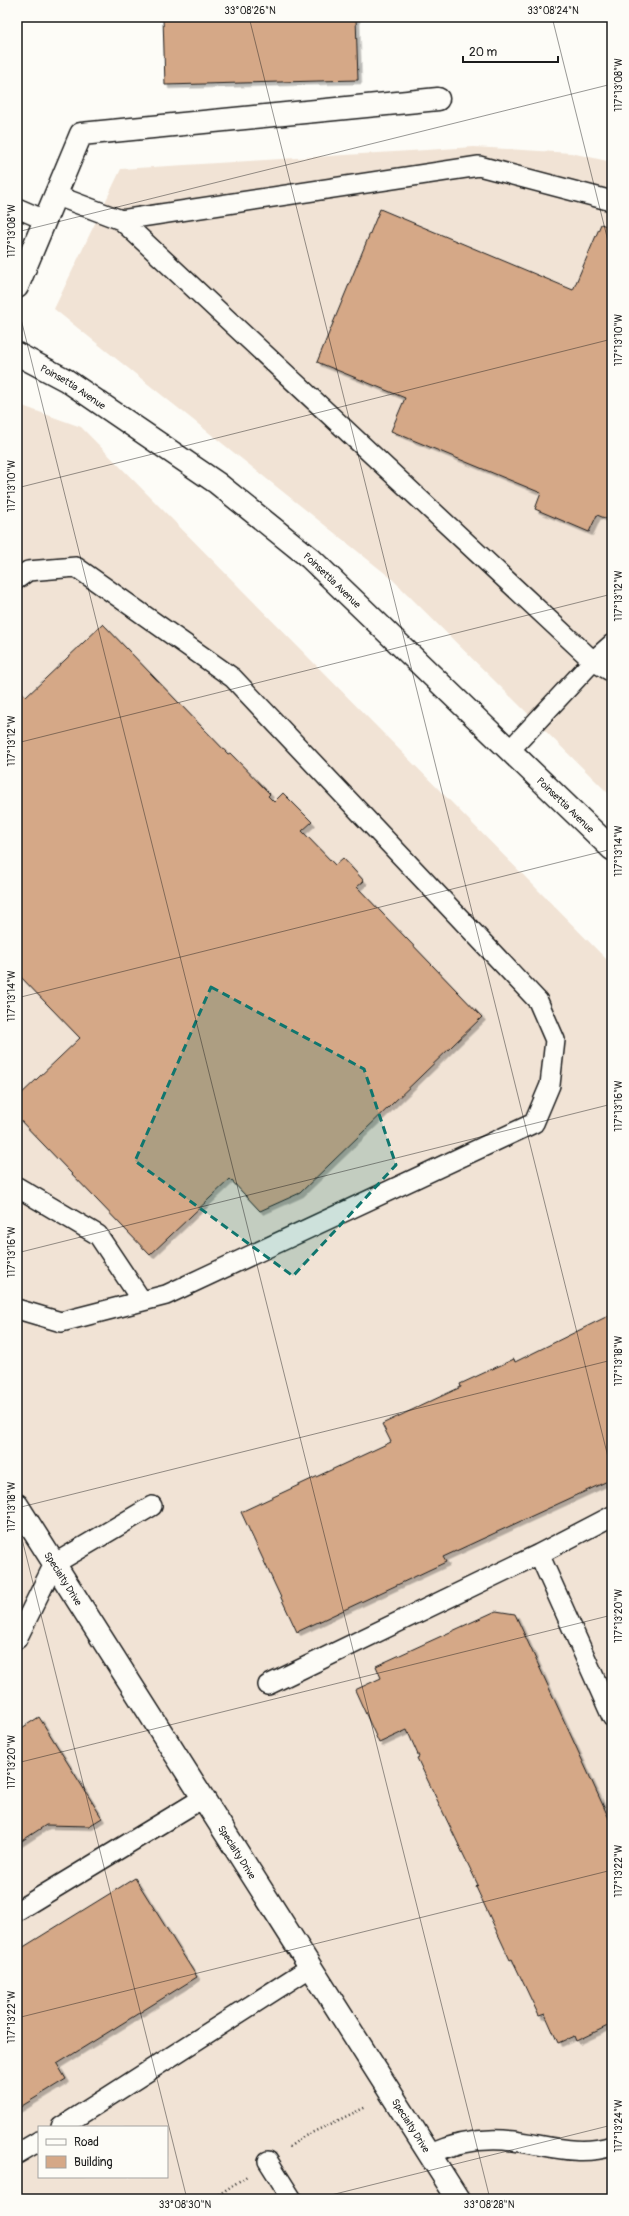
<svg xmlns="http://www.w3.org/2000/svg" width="629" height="2216" font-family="Pangolin,sans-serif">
	<defs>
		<filter id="shadow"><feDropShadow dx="3.5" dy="3.5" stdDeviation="0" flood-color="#0004"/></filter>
	</defs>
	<rect width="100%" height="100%" fill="#fdfcf7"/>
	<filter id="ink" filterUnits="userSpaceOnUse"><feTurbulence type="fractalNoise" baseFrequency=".025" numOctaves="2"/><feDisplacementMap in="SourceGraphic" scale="8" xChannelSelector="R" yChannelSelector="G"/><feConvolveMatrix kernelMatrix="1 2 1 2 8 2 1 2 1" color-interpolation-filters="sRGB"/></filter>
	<g filter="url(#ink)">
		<!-- built -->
		<path fill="#f1e3d5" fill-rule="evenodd" d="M474,147L571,153L612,162V797L391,578L54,309L121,169Z
			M17,404L81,427L612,965V2199H17ZM39,2127H167V2177H39Z"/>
		<!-- building -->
		<path fill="#d5a887" stroke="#1c1c1c" filter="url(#shadow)" d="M356,17L358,80L165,85L163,18Z
			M380,209L573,290L601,224L612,228V521L597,515L589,532L535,509L541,493L391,431L405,398L317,362Z
			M103,624L228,754L230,753L270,794L268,796L274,802L283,793L312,822L302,831L335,865L343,858L364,881L357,887L482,1017L300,1193L260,1211L230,1179L150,1255L17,1117V1098L80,1038L17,973V687L26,697Z
			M612,1314V1479L443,1557L446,1562L297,1632L241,1512L391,1442L382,1424L461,1387L460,1384L514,1359L515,1362Z
			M496,1611L515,1614L612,1825V2024L576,2041L574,2036L558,2043L545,2014L539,2016L512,1959L510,1960L476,1887L478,1885L417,1758L419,1757L407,1730L379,1743L355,1690L381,1678L376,1666Z
			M39,1717L102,1818L89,1826L46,1825L17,1844V1731Z
			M135,1878L197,1977L57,2064L66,2079L17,2109V1951Z"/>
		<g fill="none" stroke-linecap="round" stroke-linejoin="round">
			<defs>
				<path id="lane" d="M55,195L121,220
					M612,201L479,166L121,220L593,661L612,644
					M17,208L45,220
					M17,579L28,571L76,567L233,678L538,1001L555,1040L550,1085L534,1123L166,1295L61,1322L17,1309
					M510,750L593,661L612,672
					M17,1187L98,1235L142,1301
					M612,1516L539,1554L612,1717
					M17,1639L54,1564L152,1506
					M268,1685L539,1554
					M17,1911L203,1798
					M61,2127L311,1967
					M17,2154L39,2141
					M430,2154C457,2142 483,2137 513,2141C547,2145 578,2157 612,2146
					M268,2161L292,2199"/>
				<g id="street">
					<path d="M17,287L81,134L438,99"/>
					<path id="s1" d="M17,1505L458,2199"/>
				</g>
				<g id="secondary">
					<path id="s2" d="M17,354L66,380L217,483L310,558L612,849"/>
				</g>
			</defs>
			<!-- lane casing -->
			<use href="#lane" stroke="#1c1c1c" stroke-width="22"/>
			<!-- street casing -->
			<use href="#street" stroke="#1c1c1c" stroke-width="25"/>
			<!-- secondary casing -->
			<use href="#secondary" stroke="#1c1c1c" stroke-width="25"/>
			<!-- path -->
			<path stroke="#1c1c1c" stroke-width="2.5" stroke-dasharray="1 3" stroke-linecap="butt" d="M289,2147L303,2137L366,2107
				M212,2199L247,2176"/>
			<!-- lane -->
			<use href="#lane" stroke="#fdfcf7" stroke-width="19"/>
			<!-- street -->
			<use href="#street" stroke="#fdfcf7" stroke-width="22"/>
			<!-- secondary -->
			<use href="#secondary" stroke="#fdfcf7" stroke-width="22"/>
		</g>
	</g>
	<!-- marked area -->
	<path fill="#0f766e" fill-opacity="0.2" stroke="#0f766e" stroke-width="3" stroke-dasharray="8 5" stroke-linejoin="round" d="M211,987L364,1069L396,1165L293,1276L135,1161Z"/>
	<!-- ticks -->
	<path fill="none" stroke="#1c1c1c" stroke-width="1" stroke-opacity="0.45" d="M249,17L612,1473M552,17L612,257M17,232L612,84M17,303L490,2199M17,488L612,339M17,743L612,594M17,998L612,849M17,1253L612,1104M17,1508L612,1360M17,1519L187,2199M17,1763L612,1615M17,2018L612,1870M315,2199L612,2125"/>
	<g text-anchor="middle" stroke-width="4" stroke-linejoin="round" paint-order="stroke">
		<!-- street labels -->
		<g font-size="10" fill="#1c1c1c" stroke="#fdfcf7">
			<text dy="4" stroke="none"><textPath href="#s2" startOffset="65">Poinsettia Avenue</textPath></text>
			<text dy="4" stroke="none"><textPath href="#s2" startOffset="389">Poinsettia Avenue</textPath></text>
			<text dy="4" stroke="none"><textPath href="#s2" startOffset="713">Poinsettia Avenue</textPath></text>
			<text dy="4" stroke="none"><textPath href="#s1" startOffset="87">Specialty Drive</textPath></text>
			<text dy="4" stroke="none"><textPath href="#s1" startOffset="411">Specialty Drive</textPath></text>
			<text dy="4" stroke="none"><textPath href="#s1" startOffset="735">Specialty Drive</textPath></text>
		</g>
	</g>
	<!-- margin -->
	<rect width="629" height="2216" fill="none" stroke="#fdfcf7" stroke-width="44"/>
	<!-- legend -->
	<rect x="38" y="2126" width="130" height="52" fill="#fdfcf7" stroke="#a3a29f"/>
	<rect x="46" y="2139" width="20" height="6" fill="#fdfcf7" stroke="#a3a29f"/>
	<text x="74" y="2146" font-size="12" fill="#1c1c1c">Road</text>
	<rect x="46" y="2156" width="20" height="12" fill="#d5a887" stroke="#a3a29f"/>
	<text x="74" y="2166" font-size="12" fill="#1c1c1c">Building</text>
	<!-- scale -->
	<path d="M463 56v6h95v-6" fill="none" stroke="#1c1c1c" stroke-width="2"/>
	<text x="469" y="56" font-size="12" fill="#1c1c1c" stroke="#fdfcf7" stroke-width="3" paint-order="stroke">20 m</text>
	<rect x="22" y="22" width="585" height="2172" fill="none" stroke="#1c1c1c" stroke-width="1.5"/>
	<g font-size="10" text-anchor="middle" fill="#1c1c1c">
		<text x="250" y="14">33°08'26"N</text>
		<text x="553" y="14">33°08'24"N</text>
		<text transform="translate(618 85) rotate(-90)" y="4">117°13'08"W</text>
		<text transform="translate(11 231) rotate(-90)" y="4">117°13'08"W</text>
		<text transform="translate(618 340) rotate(-90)" y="4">117°13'10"W</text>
		<text transform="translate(11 486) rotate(-90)" y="4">117°13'10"W</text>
		<text transform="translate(618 596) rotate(-90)" y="4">117°13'12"W</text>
		<text transform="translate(11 741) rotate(-90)" y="4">117°13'12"W</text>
		<text transform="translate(618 851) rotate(-90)" y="4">117°13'14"W</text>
		<text transform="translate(11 996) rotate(-90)" y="4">117°13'14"W</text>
		<text transform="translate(618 1106) rotate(-90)" y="4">117°13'16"W</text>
		<text transform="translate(11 1252) rotate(-90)" y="4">117°13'16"W</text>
		<text transform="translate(618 1361) rotate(-90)" y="4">117°13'18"W</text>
		<text transform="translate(11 1507) rotate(-90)" y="4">117°13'18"W</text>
		<text transform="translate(618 1616) rotate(-90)" y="4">117°13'20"W</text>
		<text transform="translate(11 1762) rotate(-90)" y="4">117°13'20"W</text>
		<text transform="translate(618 1871) rotate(-90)" y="4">117°13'22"W</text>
		<text transform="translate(11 2017) rotate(-90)" y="4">117°13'22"W</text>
		<text transform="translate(618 2126) rotate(-90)" y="4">117°13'24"W</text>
		<text x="185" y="2208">33°08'30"N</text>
		<text x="489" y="2208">33°08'28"N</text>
	</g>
</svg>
